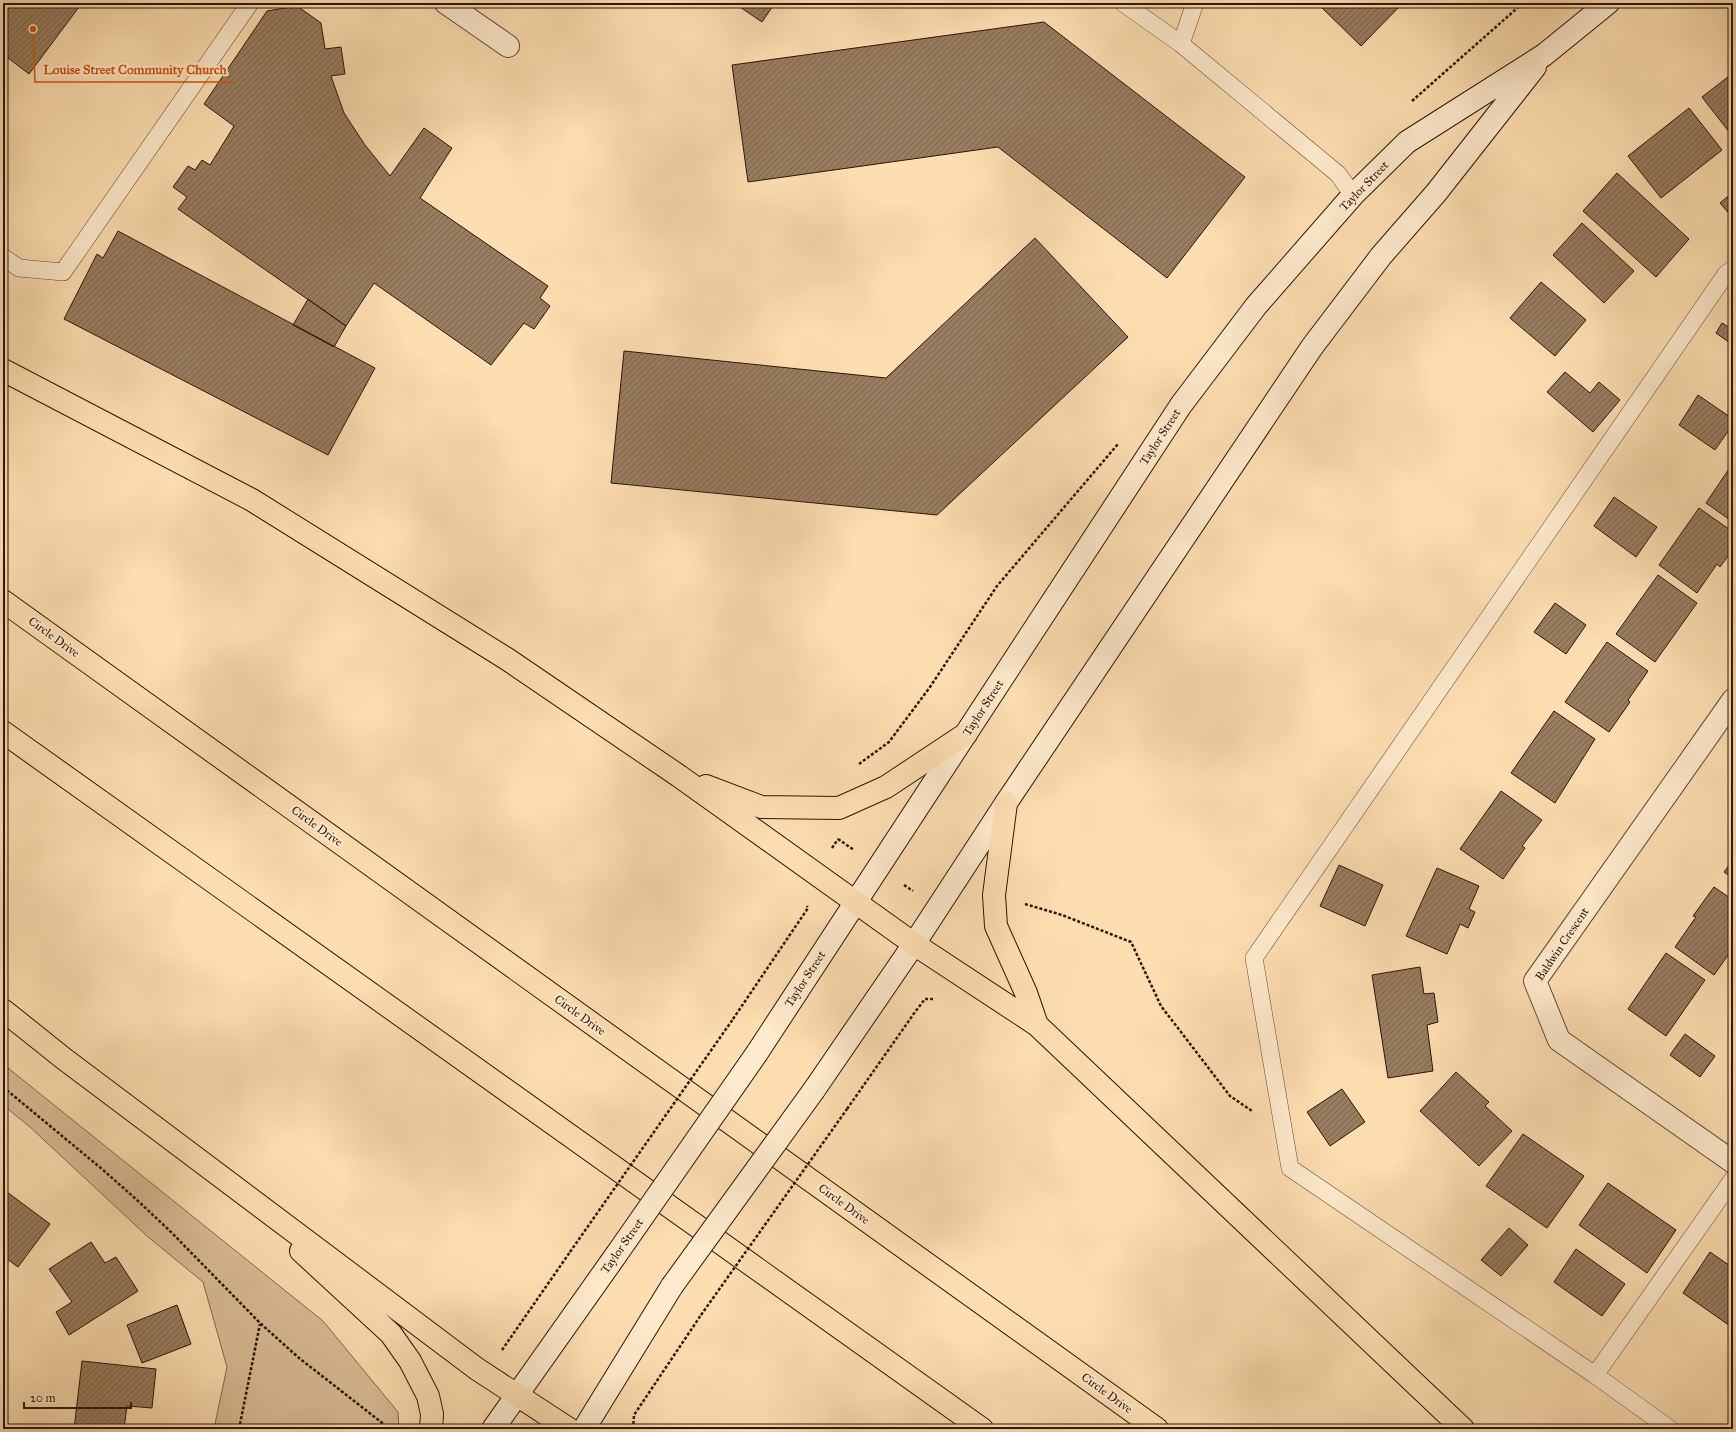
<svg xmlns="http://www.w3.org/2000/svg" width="1736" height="1432" font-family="'IM FELL Great Primer',serif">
	<defs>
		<pattern id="building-hatch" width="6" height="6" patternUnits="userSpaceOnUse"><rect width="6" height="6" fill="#987d60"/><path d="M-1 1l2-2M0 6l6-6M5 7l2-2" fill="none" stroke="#7c654d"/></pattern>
	</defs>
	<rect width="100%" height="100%" fill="#fddeb1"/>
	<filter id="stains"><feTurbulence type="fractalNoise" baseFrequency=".005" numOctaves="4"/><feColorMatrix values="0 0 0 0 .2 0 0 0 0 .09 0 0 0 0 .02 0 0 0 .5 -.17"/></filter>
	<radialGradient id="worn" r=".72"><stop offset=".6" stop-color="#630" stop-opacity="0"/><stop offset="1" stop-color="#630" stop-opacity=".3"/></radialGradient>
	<!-- green -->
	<path fill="#d9bc94" stroke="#82684e" d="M3,1064L323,1321L398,1412L399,1429H214L227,1367L203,1282L147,1236L30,1127L3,1105Z"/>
	<!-- building -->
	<path fill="url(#building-hatch)" stroke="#2b1408" d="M3,3H82L29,74L3,54Z
		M734,3H775L762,22Z
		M1317,3H1403L1361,46Z
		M297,6L321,23L325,49L341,47L345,74L331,76L344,113L365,145L390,176L424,128L452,148L420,198L548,286L540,298L550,306L534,329L524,323L491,365L374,283L346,326L178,209L187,197L173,187L188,166L195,170L202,160L210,165L234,126L204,104L267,11Z
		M1044,22L1245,177L1167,278L998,147L748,182L732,65Z
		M1733,73V137L1702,97Z
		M1689,108L1722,150L1661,198L1628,156Z
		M1617,173L1689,239L1656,277L1583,211Z
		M1733,192V218L1720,203Z
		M1582,223L1634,271L1604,303L1553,255Z
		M118,231L375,368L328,455L64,319L97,254L103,258Z
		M1035,238L1128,337L937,515L611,483L624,351L886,378Z
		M1541,282L1586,320L1555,356L1510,318Z
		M308,299L346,326L334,347L293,325Z
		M1722,323L1733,330V345L1716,333Z
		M1565,372L1590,393L1599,382L1620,400L1593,432L1547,392Z
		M1698,395L1733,419V424L1715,450L1679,425Z
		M1733,463V522L1706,503Z
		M1614,497L1657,527L1636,557L1594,526Z
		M1699,508L1733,532V549L1720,567L1717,564L1697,593L1659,565Z
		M1658,575L1697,603L1655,662L1616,634Z
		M1555,603L1586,625L1566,654L1534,632Z
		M1607,642L1648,671L1628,700L1630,702L1609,732L1565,702Z
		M1554,711L1595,739L1555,803L1511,773Z
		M1501,791L1542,820L1522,846L1525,848L1503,879L1460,849Z
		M1733,860V878L1724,872Z
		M1339,865L1383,885L1365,926L1320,906Z
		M1437,868L1479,886L1469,909L1475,912L1468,928L1460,924L1447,954L1406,936Z
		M1714,887L1733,900V948L1714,975L1675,947L1696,917L1693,916Z
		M1666,953L1705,980L1666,1036L1628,1009Z
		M1420,967L1424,994L1434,993L1438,1022L1427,1025L1433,1071L1388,1078L1372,975Z
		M1685,1034L1715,1056L1700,1077L1670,1055Z
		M1456,1072L1489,1102L1485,1106L1512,1131L1479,1166L1420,1111Z
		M1342,1089L1365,1122L1330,1146L1307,1112Z
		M1523,1134L1584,1176L1547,1228L1486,1186Z
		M1608,1183L1676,1230L1647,1273L1579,1225Z
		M3,1189L50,1224L18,1267L3,1256Z
		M1509,1228L1528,1245L1501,1276L1481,1260Z
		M91,1242L105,1263L116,1257L138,1291L69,1335L56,1312L72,1302L49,1269Z
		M1576,1249L1625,1284L1602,1316L1554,1282Z
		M1710,1252L1733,1268V1328L1683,1293Z
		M177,1305L191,1344L142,1363L127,1325Z
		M82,1361L156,1369L152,1408L127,1406L124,1429H74Z"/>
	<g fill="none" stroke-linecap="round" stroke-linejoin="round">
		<defs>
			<path id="lane" d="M1123,3L1181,44L1338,174L1353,195
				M1181,44L1195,3
				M3,257L19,268L63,272L250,3
				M1595,1375L1733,1179
				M1670,1429L1595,1375L1290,1168L1254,958L1726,274L1733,269"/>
			<path id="street" d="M446,3L508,46
				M1733,700L1535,981L1559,1040L1733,1162"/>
			<path id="secondary" d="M757,1053L1181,405L1256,306L1353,195L1407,142L1544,55L1608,3
				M814,1090L914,944L1006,803L1312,347L1381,256L1436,193L1535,67
				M493,1429L616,1255
				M584,1429L672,1286"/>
			<path id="highway" d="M3,370L252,500L507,659L679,776L914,944L1037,1025L1463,1429
				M3,601L1157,1429
				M3,732L982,1429
				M706,786L761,807L839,808L886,787L966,734
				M1006,803L994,895L996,926L1026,993L1037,1025
				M3,1010L63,1058L477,1369L569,1429
				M301,1251L391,1334L410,1361L428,1396L432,1414L431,1429"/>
		</defs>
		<!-- lane casing -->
		<use href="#lane" stroke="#604632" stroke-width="18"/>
		<!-- street casing -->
		<use href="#street" stroke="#604632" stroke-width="24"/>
		<!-- secondary casing -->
		<use href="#secondary" stroke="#2b1408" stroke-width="24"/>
		<!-- highway casing -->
		<use href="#highway" stroke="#2b1408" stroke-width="24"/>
		<!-- path -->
		<path stroke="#2b1408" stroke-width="2.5" stroke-dasharray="3 2" stroke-linecap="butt" d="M1412,101L1523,3
			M859,764L889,742L930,687L997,586L1118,444
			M838,839L854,850
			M832,848L838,839
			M904,885L913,891
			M1025,904L1062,915L1131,942L1161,1006L1230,1096L1252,1111
			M733,1019L808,908L807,906
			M3,1087L102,1169L137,1200L170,1231L260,1323L299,1358L390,1429
			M847,1109L915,1012L925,999H933
			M502,1350L570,1252
			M239,1429L260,1324
			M633,1429L634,1415L701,1315"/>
		<!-- lane -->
		<use href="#lane" stroke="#feeacc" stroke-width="17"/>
		<!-- street -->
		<use href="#street" stroke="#feeacc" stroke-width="22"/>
		<!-- secondary -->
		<use href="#secondary" stroke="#feeacc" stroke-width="22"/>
		<!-- highway -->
		<use href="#highway" stroke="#fddeb1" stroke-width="22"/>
		<defs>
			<path id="secondary-bridge" d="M616,1255L757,1053
				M672,1286L814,1090"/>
		</defs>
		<!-- secondary-bridge casing -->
		<use href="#secondary-bridge" stroke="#2b1408" stroke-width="24" stroke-linecap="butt"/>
		<!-- path-bridge -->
		<path stroke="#2b1408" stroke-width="2.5" stroke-dasharray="3 2" stroke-linecap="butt" d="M570,1252L733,1019
			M701,1315L847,1109"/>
		<!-- secondary-bridge -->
		<use href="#secondary-bridge" stroke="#feeacc" stroke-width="22"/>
	</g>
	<g text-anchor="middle" stroke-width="4" stroke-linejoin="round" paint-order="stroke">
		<!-- street labels -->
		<g font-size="12" fill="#2b1408" stroke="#feeacc">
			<text transform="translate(1364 186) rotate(-46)" y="4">Taylor Street</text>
			<text transform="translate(1160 437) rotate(-57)" y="4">Taylor Street</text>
			<text transform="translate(54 637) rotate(36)" y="4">Circle Drive</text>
			<text transform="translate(983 708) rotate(-57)" y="4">Taylor Street</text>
			<text transform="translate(317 826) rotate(36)" y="4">Circle Drive</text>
			<text transform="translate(1562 944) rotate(-56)" y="4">Baldwin Crescent</text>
			<text transform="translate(805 979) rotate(-57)" y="4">Taylor Street</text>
			<text transform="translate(580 1015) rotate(36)" y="4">Circle Drive</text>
			<text transform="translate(844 1204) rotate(36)" y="4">Circle Drive</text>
			<text transform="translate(622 1246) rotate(-55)" y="4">Taylor Street</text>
			<text transform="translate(1107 1393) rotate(36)" y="4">Circle Drive</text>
		</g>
	</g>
	<!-- callouts -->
	<path fill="none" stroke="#d5520c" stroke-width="1.5" d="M33 29L35 82H235"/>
	<circle fill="#d5520c" stroke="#feeacc" stroke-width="1.5" cx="33" cy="29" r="4"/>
	<g font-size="13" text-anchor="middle" font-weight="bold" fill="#d5520c" stroke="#feeacc" stroke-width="4" stroke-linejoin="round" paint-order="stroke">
		<text x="135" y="74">Louise Street Community Church</text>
	</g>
	<!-- margin -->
	<rect width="1736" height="1432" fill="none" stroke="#fddeb1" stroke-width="16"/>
	<rect x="4" y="4" width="1728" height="1424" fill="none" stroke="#2b1408" stroke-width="2"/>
	<rect x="8" y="8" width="1720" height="1416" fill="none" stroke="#2b1408"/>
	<!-- scale -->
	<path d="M24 1402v6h107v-6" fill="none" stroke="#2b1408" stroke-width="2"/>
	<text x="30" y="1402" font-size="12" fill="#2b1408" stroke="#feeacc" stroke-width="3" paint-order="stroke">20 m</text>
	<rect width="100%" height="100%" filter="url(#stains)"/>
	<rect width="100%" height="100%" fill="url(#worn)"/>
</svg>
